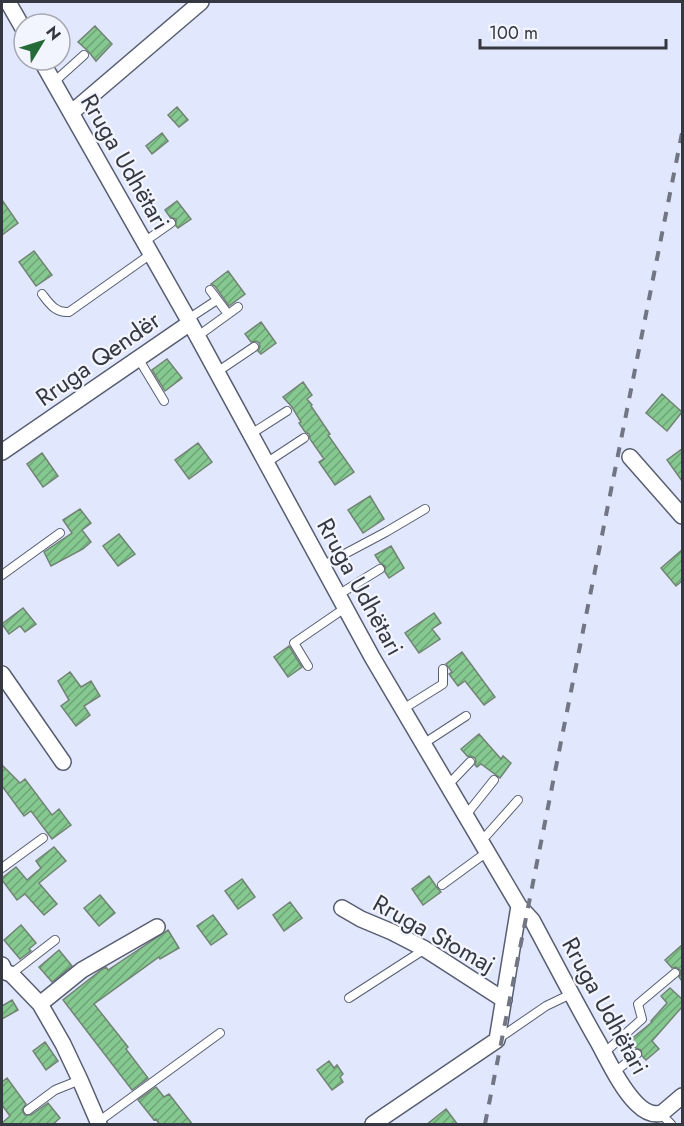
<svg xmlns="http://www.w3.org/2000/svg" width="684" height="1126" font-family="Jost,sans-serif">
	<defs>
		<pattern id="building-hatch" width="6" height="6" patternUnits="userSpaceOnUse" patternTransform="scale(1.5)"><rect width="6" height="6" fill="#85c990"/><path d="M-1 1l2-2M0 6l6-6M5 7l2-2" fill="none" stroke="#6ea477"/></pattern>
	</defs>
	<rect width="100%" height="100%" fill="#e1e8fe"/>
	<!-- building -->
	<path fill="url(#building-hatch)" stroke="#728374" stroke-width="1.5" d="M95,26L112,44L96,61L88,51L78,42Z
		M177,107L188,120L179,127L168,115Z
		M162,133L168,141L152,154L146,146Z
		M2,200L18,223L2,235Z
		M177,201L191,219L178,228L176,226V219L170,217L165,210Z
		M34,251L52,275L36,286L19,262Z
		M228,271L245,294L229,306L215,286L211,284Z
		M261,322L276,343L261,354L258,351L260,347L259,343L256,341L251,342L245,334Z
		M167,359L182,378L165,391L152,370Z
		M303,382L312,395L307,399L312,405L311,406L330,434L328,435L354,472L335,485L319,462L324,459L310,439L309,434L305,432L299,423L301,422L292,407L283,397Z
		M662,394L682,412L667,431L646,413Z
		M198,443L212,462L189,479L175,460Z
		M682,449V481L667,460Z
		M42,453L58,476L43,487L27,464Z
		M370,496L384,519L363,533L348,510Z
		M80,509L91,523L82,530L91,542L83,549L51,566L44,552L72,533L63,520Z
		M119,534L135,554L118,566L103,546Z
		M391,546L404,568L389,578L385,572V566L380,563L375,555Z
		M682,550V581L676,586L661,568Z
		M23,608L36,624L25,632L20,626L9,634L2,624Z
		M434,613L441,623L432,629L440,639L419,653L405,633Z
		M289,646L302,667L288,677L274,657Z
		M462,652L495,697L484,705L465,681L458,686L449,674L452,672L446,664Z
		M70,672L81,687L91,681L100,696L84,706L90,715L76,726L61,706L69,700L58,681Z
		M479,734L501,759L503,756L511,763L500,778L481,764L477,767L475,765L476,761L475,758L471,756L468,757L461,749Z
		M2,765L20,783L25,779L52,815L59,809L71,825L52,839L31,811L24,816L2,786Z
		M54,847L66,861L39,883L57,904L44,915L25,894L17,900L2,880V878L16,867L27,880L41,868L36,861Z
		M429,876L438,889L441,892L423,905L412,889Z
		M242,879L255,897L238,909L225,891Z
		M100,895L115,913L99,926L84,908Z
		M290,902L302,918L284,931L273,915Z
		M213,915L227,934L211,945L197,926Z
		M21,925L36,943L29,949L31,951L20,959L4,940Z
		M168,930L179,948L160,959L159,957L94,1004L128,1047L126,1049L148,1078L132,1090L63,1000L101,970L106,967L108,970Z
		M682,945V981L679,977L681,973L680,970L676,967L672,968L665,960Z
		M59,950L72,966L52,982L39,967Z
		M670,988L682,999V1007L652,1041L659,1049L646,1060L642,1056L641,1050L636,1048L629,1041L652,1022L651,1021L667,1003L661,996Z
		M12,1000L18,1010L2,1019V1006Z
		M45,1042L58,1061L46,1070L33,1051Z
		M329,1061L334,1068L337,1065L343,1074L340,1077L343,1082L332,1090L317,1070Z
		M7,1078L26,1104L22,1110L25,1115H31L48,1103L60,1118L52,1125H2V1123L10,1116L2,1105V1082Z
		M156,1087L164,1097L169,1094L193,1125H160L156,1119L154,1120L138,1100Z
		M446,1109L458,1125H426Z"/>
	<g fill="none" stroke-linecap="round" stroke-linejoin="round">
		<defs>
			<path id="lane" d="M54,82L84,55
				M144,242L171,223
				M210,290L225,310
				M42,294C49,303 55,313 69,312L151,254
				M188,319L217,300
				M198,336L238,307
				M138,358L164,401
				M217,372L254,347
				M251,434L287,411
				M266,463L304,438
				M322,566L386,532L425,509
				M2,575L60,533
				M338,595L380,569
				M308,666L294,643L345,608
				M403,709L443,684V669
				M423,744L466,716
				M448,785L470,762
				M464,814L470,810L494,780
				M480,840L486,836L518,800
				M2,868L43,838
				M442,885L487,852
				M11,974L55,940
				M349,998L425,949
				M498,1039L546,1006L571,994
				M604,1053L642,1019L638,1004L675,973
				M615,1072L637,1054
				M28,1110L55,1090L80,1080
				M665,1118L671,1124
				M98,1122L220,1033"/>
			<path id="street" d="M8,2L24,30
				M41,60L188,319L372,657L519,906L532,920C554,961 575,1002 598,1042C609,1062 621,1088 637,1104C644,1111 652,1116 662,1113
				M71,113L201,2
				M2,452L190,323
				M630,457L682,516
				M2,674L63,762
				M342,908L361,919L392,932L425,949L504,1000
				M2,965L5,972L11,974L40,1004L63,1044L80,1080L99,1124
				M40,1004L82,970L157,927
				M662,1113L682,1096
				M373,1124L497,1040L519,906"/>
		</defs>
		<!-- lane casing -->
		<use href="#lane" stroke="#585e71" stroke-width="10"/>
		<!-- street casing -->
		<use href="#street" stroke="#585e71" stroke-width="18"/>
		<!-- lane -->
		<use href="#lane" stroke="#fff" stroke-width="8"/>
		<!-- street -->
		<use href="#street" stroke="#fff" stroke-width="15"/>
		<!-- rail -->
		<path stroke="#727583" stroke-width="4" stroke-dasharray="10 10" stroke-linecap="butt" d="M485,1124L682,133"/>
	</g>
	<g text-anchor="middle" stroke-width="4.5" stroke-linejoin="round" paint-order="stroke">
		<!-- street labels -->
		<g font-size="24" fill="#363841" stroke="#f3f5fe">
			<text transform="translate(125 162) rotate(60)" y="8">Rruga Udhëtari</text>
			<text transform="translate(98 359) rotate(-35)" y="8">Rruga Qendër</text>
			<text transform="translate(360 587) rotate(61)" y="8">Rruga Udhëtari</text>
			<text transform="translate(434 934) rotate(29)" y="8">Rruga Stomaj</text>
			<text transform="translate(605 1006) rotate(61)" y="8">Rruga Udhëtari</text>
		</g>
	</g>
	<!-- border -->
	<rect width="684" height="1126" fill="none" stroke="#363841" stroke-width="6"/>
	<!-- north arrow -->
	<g transform="translate(42 42) rotate(52)"><circle r="28" fill="#f3f5fe" stroke="#a7a9b2" stroke-width="1.5"/>
	<path d="M0-4.5L10 22L0 15L-10 22Z" fill="#256b37"/>
	<text y="-9" font-size="16" font-weight="bold" text-anchor="middle" fill="#363841">N</text>
	</g>
	<!-- scale -->
	<path d="M480 39v9h186v-9" fill="none" stroke="#363841" stroke-width="3"/>
	<text x="489" y="39" font-size="18" fill="#363841" stroke="#f3f5fe" stroke-width="4.5" paint-order="stroke">100 m</text>
</svg>
